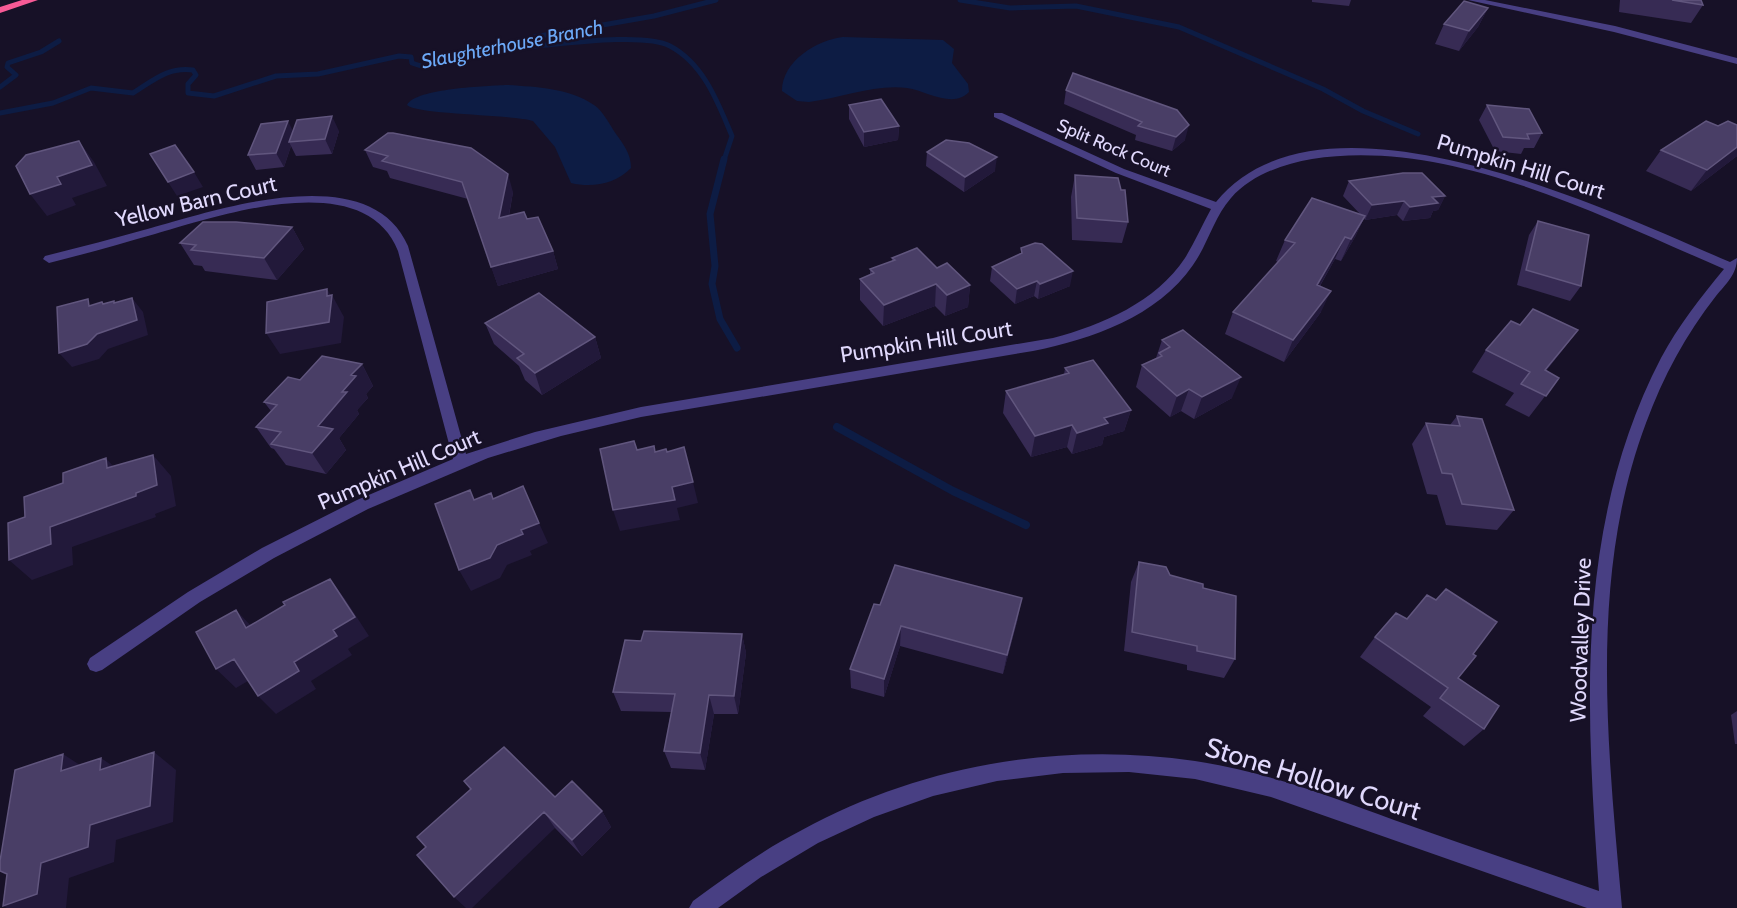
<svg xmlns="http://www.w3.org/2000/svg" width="1737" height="908" font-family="Cabin,sans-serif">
	<rect width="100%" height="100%" fill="#171127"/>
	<!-- water -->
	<path fill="#0d1c44" d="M843,37L943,40L954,49L952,63L968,84L969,92C953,109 927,91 907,88C875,84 841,98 809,102L797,101L782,91C782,61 817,40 843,37Z
		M507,85C536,87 569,88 594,105C603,111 610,125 616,134C624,145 631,154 631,168C616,184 592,188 571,183L555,147L533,121C508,114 418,115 407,105C416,88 488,86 507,85Z"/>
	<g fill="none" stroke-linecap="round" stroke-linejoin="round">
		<!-- stream-far2 -->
		<path stroke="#0d1c44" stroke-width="5" d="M960,0L1010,8L1076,6L1179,27L1323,89L1363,111L1418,134
			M514,48C550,46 642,31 670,46C704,64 718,103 732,136L724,160
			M0,87L16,75L7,67L8,63L41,52L59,41
			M0,113L53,103L91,88L133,93C154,80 167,67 193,70L196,75L188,84V93L214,96L276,76L318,74L399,56L411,57L412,63L421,66L431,64L473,50L496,51L534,37L654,16L716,0"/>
		<!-- stream-far1 -->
		<path stroke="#0d1c44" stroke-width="7" d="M724,159L710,214L715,266L712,284L720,319L737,348"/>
		<!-- stream -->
		<path stroke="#0d1c44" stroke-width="8" d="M837,427L953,491L1026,525"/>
		<!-- minor -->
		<path fill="#483f83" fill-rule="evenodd" d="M1468,0H1485L1615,26L1737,58V64L1614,32Z
			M994,113H1002L1124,169L1216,202C1321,72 1610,211 1730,262L1737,258C1737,274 1726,284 1716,296C1686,334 1663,377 1646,423C1588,577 1608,748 1622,908H1587L1271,797L1195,779L1129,772L1063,773L997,781L933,796L874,817L818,843L761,877L718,908H689L693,901C728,875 763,850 802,830C921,765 1061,741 1195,761C1263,771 1329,796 1394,820C1462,844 1531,867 1599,891C1586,709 1574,526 1661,358C1678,326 1701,297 1724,269C1601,216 1449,137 1312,159C1283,164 1251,175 1231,198C1214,217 1208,244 1193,265C1157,317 1092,339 1033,351L641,417L561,436L488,458L368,509L274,558L200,602L102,670L96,672L90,670L87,664L90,658L188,592L262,548L357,500L453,459L398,251C364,165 219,216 155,234C120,244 85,254 49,263L43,259L45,256C80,247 116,238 151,228C219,209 370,158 408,246L466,454L535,432L641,407L1053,338C1102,325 1156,302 1185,258C1195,242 1202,225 1211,209L1116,173L994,117Z"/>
		<!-- highway -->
		<path fill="#f75a96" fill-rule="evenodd" d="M22,0H38L0,13V7Z"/>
	</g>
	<!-- wall -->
	<path fill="#372b54" d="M1312,0H1351L1349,6L1312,2Z
		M1620,0H1701L1703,5L1691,23L1619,12Z
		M1488,8L1478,27L1459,51L1435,44L1444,24Z
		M1066,90L1185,140L1172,151L1135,140L1136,135L1064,104Z
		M849,105L899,126L898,140L864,147L849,119Z
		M1487,105L1542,133L1534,148H1524L1521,154L1495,151L1479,120Z
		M1718,126L1737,156L1691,191L1646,171L1661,150Z
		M293,131H339L332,154L296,156L291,146L284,167L256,170L248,155Z
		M388,133L513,192L509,216L527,219L553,251L558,269L498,286L468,199L390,178L387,171L373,167L365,150Z
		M927,152L995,171L964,192L926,166Z
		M1075,175L1128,222L1122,243L1072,240L1071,197Z
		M1349,181L1445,196L1438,210L1433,211L1430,218L1403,221L1397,215L1365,220L1364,218L1355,237L1341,261L1335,259L1320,286L1321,312L1284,362L1225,334L1233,312L1278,262L1276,261L1285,240L1360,214L1343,196Z
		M1538,221L1581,286L1570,301L1517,285L1529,235Z
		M292,227L304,249L277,280L205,271L202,266L194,265L180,243Z
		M1021,248L1070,286L1038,299L1034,296L1015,304L990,281L992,267L1021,253Z
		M892,258L937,268L970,285L968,307L945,316L935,306L883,326L860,300V279L870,275V269L892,261Z
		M485,323L595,337L601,358L542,395L525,380L519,366L494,344Z
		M1520,325L1578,330L1546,371L1559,378L1529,417L1505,405L1514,393L1472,372L1486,350Z
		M1162,340L1232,398L1194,419L1181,411L1170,417L1136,387L1142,365L1156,358Z
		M362,364L373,386L366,394L368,398L357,410L359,414L339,438L346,450L326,474L286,465L274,449L271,448L256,427L271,411L264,402L300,380Z
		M1065,368L1131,410L1124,431L1104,437L1102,445L1072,454L1067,447L1031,457L1003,413L1006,391L1064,375Z
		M1457,416L1514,510L1497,530L1446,525L1437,495L1427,494L1412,444L1426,423L1450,425Z
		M1139,562L1203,588L1235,659L1224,678L1187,670V665L1124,651L1131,582Z
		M880,605L1018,618L1003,674L900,646L884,697L851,688L850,669Z
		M1407,619L1473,654L1458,678L1484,729L1464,746L1423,716L1431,707L1360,657L1375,637Z
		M742,634L746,653L738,714H714L705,770L671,768L664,751L671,712L621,711L613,692L641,641Z
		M1737,711V744H1735L1731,715Z
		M464,781L555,797L602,811L611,827L582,856L555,828L426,847L471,790Z"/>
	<!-- shaded-wall -->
	<path fill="#22193a" d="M1488,8L1478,27L1459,51L1469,31Z
		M332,116L339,131L332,154L325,139Z
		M288,121L295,135L289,142L291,146L284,167L276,153Z
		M1189,125L1185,140L1172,151L1176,137Z
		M899,126L898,140L864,147V132Z
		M79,141L94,162L107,186L72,198L76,205L47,216L30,194L57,177Z
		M1737,147V156L1691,191L1707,170Z
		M997,157L995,171L964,192L965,177Z
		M194,172L203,187L177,196L168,182Z
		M508,174L513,192L505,236L499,218Z
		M1445,196L1438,210L1433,211L1430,218L1403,221L1410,207L1432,197Z
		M1404,201L1397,215L1365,220L1372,205Z
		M1365,216L1355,237L1341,261L1351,239Z
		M292,227L304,249L277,280L264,258Z
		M1345,237L1335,259L1308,306L1317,285Z
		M553,251L558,269L498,286L491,267Z
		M1073,271L1070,286L1038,299L1040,284Z
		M1037,281L1034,296L1015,304L1017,289Z
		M936,284L935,306L883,326L884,305Z
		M970,285L968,307L945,316L947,295Z
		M327,289L332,297V295L344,317L341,343L280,354L266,333L327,296Z
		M1331,291L1321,312L1284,362L1293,340Z
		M132,298L143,312L148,335L108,349L99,359L72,367L59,353Z
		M1578,330L1562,351L1529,392L1545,370Z
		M595,337L601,358L542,395L535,373Z
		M362,364L373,386L366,394L368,398L357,410L359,414L339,438L346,450L326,474L312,453L318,426L342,392L351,375Z
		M1241,377L1232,398L1194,419L1202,397Z
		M1189,389L1181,411L1170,417L1177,396Z
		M1131,410L1124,431L1104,437L1102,445L1072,454L1077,433L1104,418Z
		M1072,425L1067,447L1031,457L1035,436Z
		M153,455L171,476L176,506L155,514L156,517L72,547L73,565L32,580L9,560L50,527L136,493Z
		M106,458L125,480L107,468Z
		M693,482L698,503L677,508L680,520L620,531L613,510L672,487Z
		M539,523L548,543L530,551L532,555L507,565L500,578L471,591L459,570L521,530Z
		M330,579L345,599L369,636L348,649L352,655L311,681L316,689L276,714L258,696L294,662L333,630Z
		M1022,598L1018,618L1003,674L1007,655Z
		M236,610L254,629L246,628Z
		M901,626L900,646L884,697V679Z
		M742,634L746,653L738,714L734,696Z
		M234,659L253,678L236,688L216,669Z
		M709,695L714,714L705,770L700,753Z
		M154,752L176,770L173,822L116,840L114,862L69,878L66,908H7L3,906L41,863L90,825Z
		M63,754L89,771H61Z
		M101,758L126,775L100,770Z
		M602,811L611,827L582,856L572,840Z
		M544,812L555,828L472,908H466L454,897Z"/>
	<!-- building -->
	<path fill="#493e66" stroke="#61567e" stroke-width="1.5" d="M1672,0H1701L1703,5Z
		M1464,1L1488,8L1469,31L1444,24Z
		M1073,73L1177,110L1189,125L1176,137L1138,126L1142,122L1066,90Z
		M881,99L899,126L864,132L849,105Z
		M1487,105L1529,109L1542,133L1527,134L1529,139L1503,137Z
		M332,116L325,139L289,142L297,120Z
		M288,121L276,153L248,155L261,124Z
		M1706,121L1718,126L1728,121L1737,125V147L1707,170L1661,150Z
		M388,133H393L471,148L508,174L499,218L524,212L527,219L538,217L553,251L491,267L462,182L382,161L388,156L365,150Z
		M946,140L969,143L997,157L965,177L927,152Z
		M79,141L92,165L57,177L61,184L30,194L16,166L26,155Z
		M175,145L194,172L168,182L150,154Z
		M1403,173H1422L1445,196L1432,197L1438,203L1410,207L1404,201L1372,205L1349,181Z
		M1075,175L1118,178L1121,190H1125L1128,222L1077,218Z
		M1312,198L1365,216L1351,239L1345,237L1317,285L1331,291L1293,340L1233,312L1295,243L1285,240Z
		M1538,221L1589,235L1581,286L1526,270Z
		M203,222H236L292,227L264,258L191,250L196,245L180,243Z
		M1035,243L1042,244L1073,271L1040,284L1037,281L1017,289L992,267L1022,253L1021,248Z
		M917,248L937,268L947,263L970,285L947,295L936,284L884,305L860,279L874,273L870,269L895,260L892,258Z
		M327,289V296L332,295L329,322L266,333L267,302Z
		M539,293L595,337L535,373L517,358L524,354L485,323Z
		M132,298L137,320L97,334L87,344L59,353L57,307L88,299L89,306L102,302L103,304L114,301V303Z
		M1533,309L1578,330L1545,370L1559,378L1546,396L1521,384L1530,372L1486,350L1511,321L1520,325Z
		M1183,330L1241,377L1202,397L1189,389L1177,396L1142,365L1162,356L1159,353L1170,347L1162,340Z
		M322,356L362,364L351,375L356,376L342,392H347L318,426L333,429L312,453L271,444L281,432L256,427L277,405L264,402L288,377L300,380Z
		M1093,360L1131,410L1104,418L1108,423L1077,433L1072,425L1035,436L1006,391L1069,373L1065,368Z
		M1457,416L1482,419L1514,510L1462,504L1452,474L1442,473L1426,423L1460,426Z
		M634,441L637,450L654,446L655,452L666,449L667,452L684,447L693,482L672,487L675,500L613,510L600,449Z
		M153,455L157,485L136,493V496L50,527L51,544L9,560L8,523L25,517L24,497L63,483V473L106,458L107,468Z
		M523,486L539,523L521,530L523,534L497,545L490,558L459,570L435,504L470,490L474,500L491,493L493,499Z
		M1139,562L1166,567L1170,575L1203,584V588L1236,596L1235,659L1197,651V646L1132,632Z
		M895,565L1022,598L1007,655L901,626L884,679L850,669L874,604L880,605Z
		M330,579L355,617L333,630L337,636L294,662L299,671L258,696L234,659L216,669L196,632L236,610L246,628L285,605L283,602Z
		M1446,589L1497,622L1473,654L1476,656L1458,678L1499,706L1484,729L1440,698L1448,688L1375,637L1396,613L1407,619L1427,595L1436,600Z
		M644,631L742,634L734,696L709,695L700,753L664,751L675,694L613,692L625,640L641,641Z
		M504,747L555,797L572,781L602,811L572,840L544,812L454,897L417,855L426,847L417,837L471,789L464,781Z
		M154,752L150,806L90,825L88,847L41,863L37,894L3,906L7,874L0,871V861L15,770L63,754L61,771L101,758L100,770Z"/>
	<g text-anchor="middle" stroke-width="5" stroke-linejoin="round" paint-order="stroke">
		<!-- far-street labels -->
		<g font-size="18" fill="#e1d9fd" stroke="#171127">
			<text transform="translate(1114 148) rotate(23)" y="6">Split Rock Court</text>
		</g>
		<!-- far-water labels -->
		<g font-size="20" font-style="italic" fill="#6ca9f8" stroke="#171127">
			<text transform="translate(512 44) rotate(-11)" y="7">Slaughterhouse Branch</text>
		</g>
		<!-- street labels -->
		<g font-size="22" fill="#e1d9fd" stroke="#171127">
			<text transform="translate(1521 166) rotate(17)" y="8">Pumpkin Hill Court</text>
			<text transform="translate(196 201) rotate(-13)" y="8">Yellow Barn Court</text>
			<text transform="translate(926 341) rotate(-9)" y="8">Pumpkin Hill Court</text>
			<text transform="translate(399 469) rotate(-23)" y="8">Pumpkin Hill Court</text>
			<text transform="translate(1580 640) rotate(-88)" y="8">Woodvalley Drive</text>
		</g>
		<!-- near-street labels -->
		<g font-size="27" fill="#e1d9fd" stroke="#171127">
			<text transform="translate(1313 779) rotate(17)" y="9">Stone Hollow Court</text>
		</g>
	</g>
</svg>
